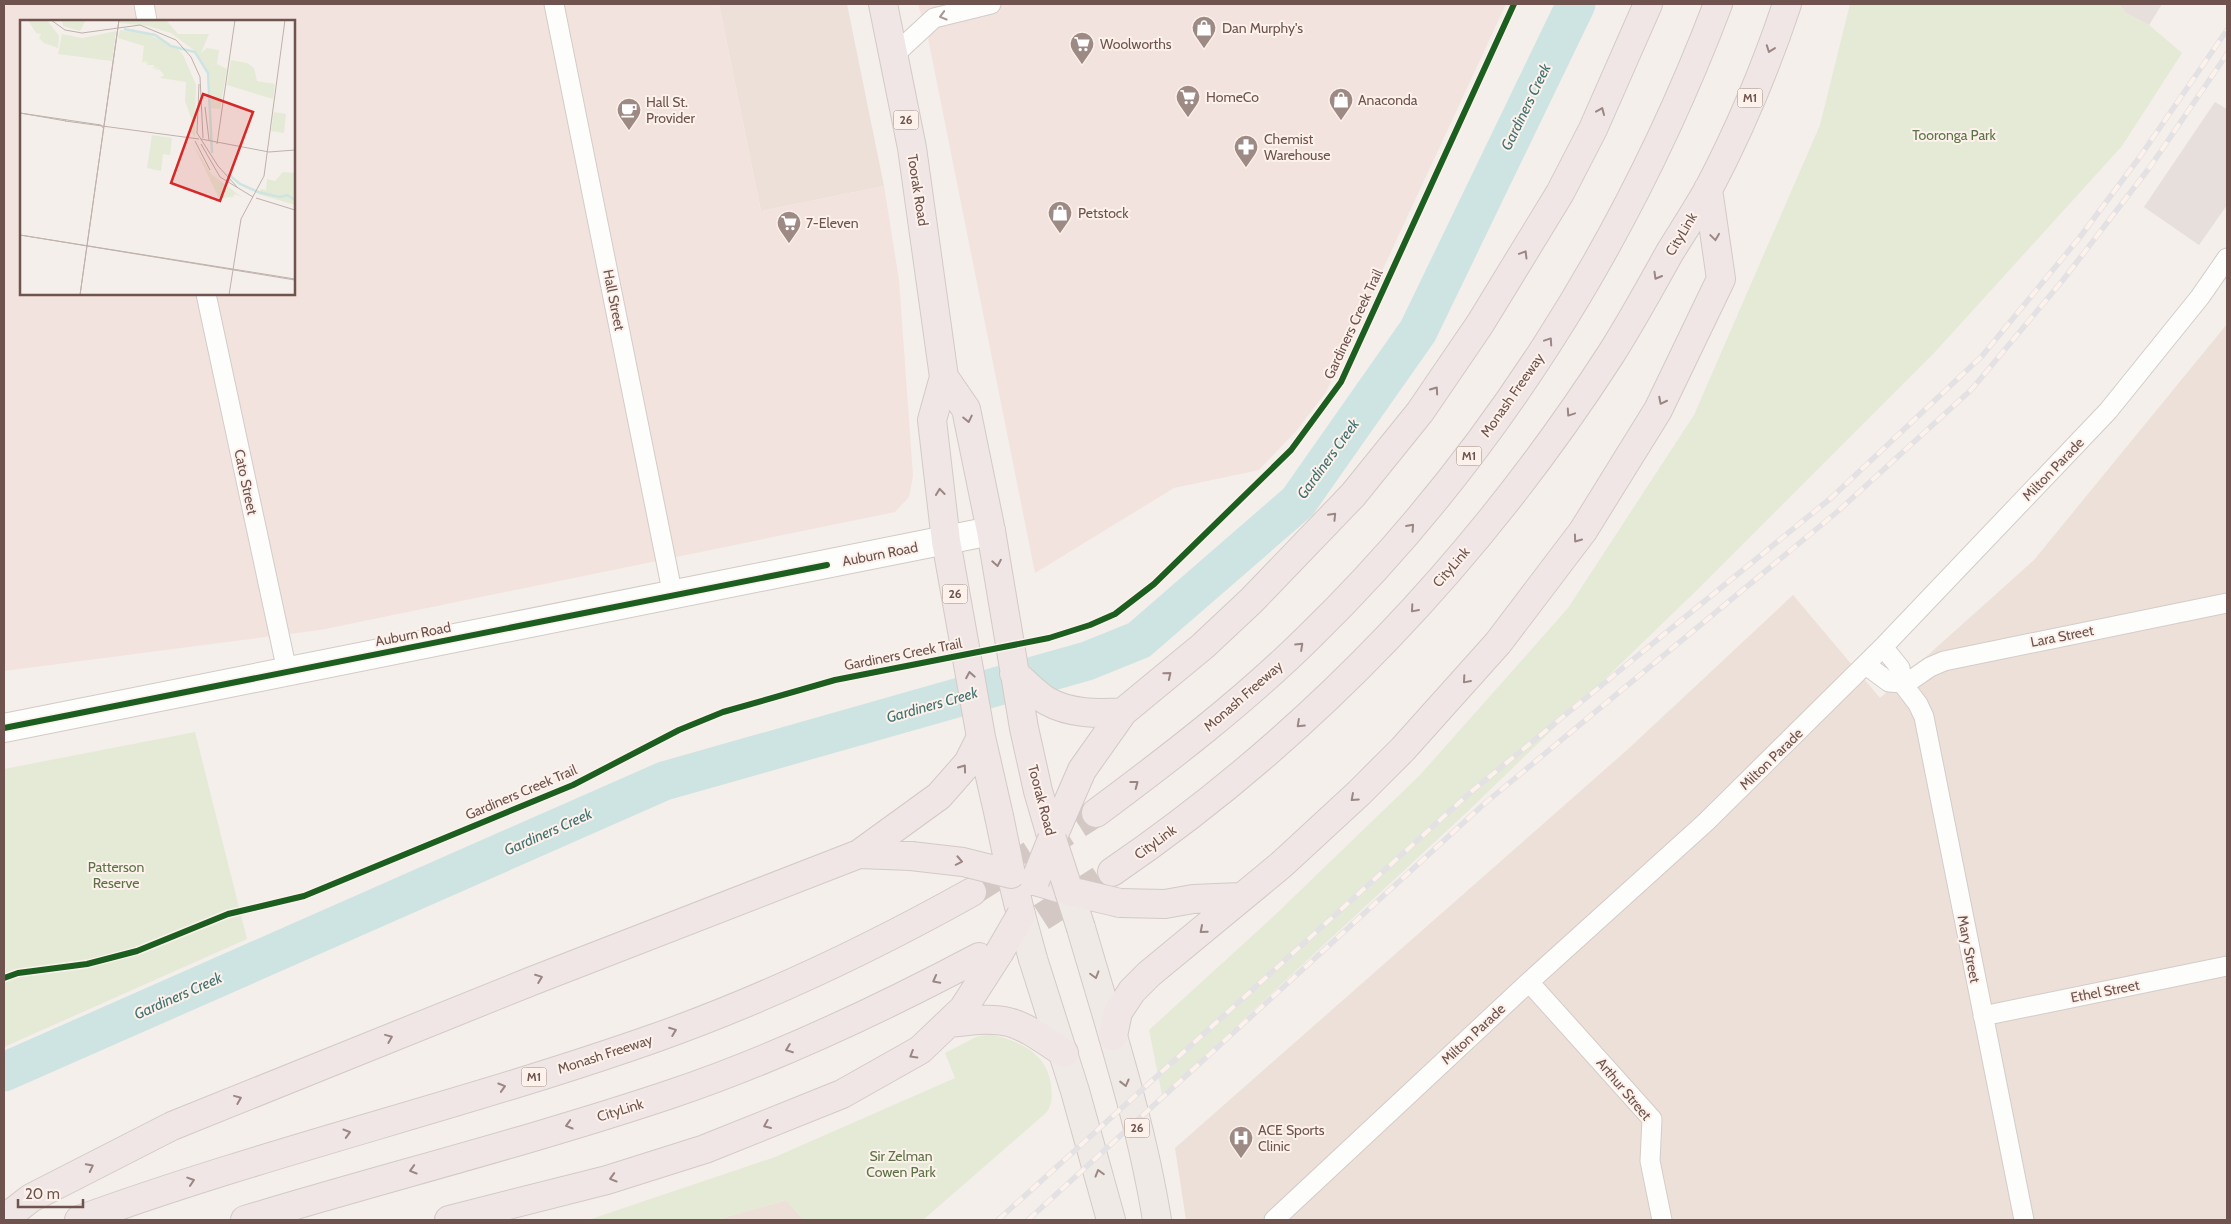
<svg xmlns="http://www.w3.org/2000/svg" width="2231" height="1224" font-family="Cabin,sans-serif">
	<rect width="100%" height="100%" fill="#f4efea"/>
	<!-- residential -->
	<path fill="#ede0d8" d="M719,4H847L884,186L761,211Z
		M2227,324V1220H1186L1175,1148L1627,750L1793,595L1880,698L2034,560Z
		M786,1200L804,1220H722L726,1217Z"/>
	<!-- commercial -->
	<path fill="#f3e3de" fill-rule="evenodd" d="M4,4H719L761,211L884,186L899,280L913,476L909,497L895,512L320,630L4,671ZM21,21H294V294H21Z
		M918,4H1506L1326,392L1297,430L1259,470L1174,488L1035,573L928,38Z"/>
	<!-- industrial -->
	<path fill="#e6dfdb" d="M2119,4H2162L2149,25L2126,13Z
		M2215,102L2227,109V205L2199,245L2144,207Z"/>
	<!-- green -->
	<path fill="#e5ead6" d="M1850,4H2119L2126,13L2149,25L2182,53L2122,146L1935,352L1696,591L1466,813L1162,1095L1149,1030L1276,914L1420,775L1568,608L1694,415L1820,125Z
		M195,732L247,939L4,1047V769Z
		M989,1034C1017,1040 1047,1052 1051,1085C1052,1096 1053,1102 1047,1112L923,1220H804L786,1200L726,1217L722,1220H588L775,1157L955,1078L945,1053L976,1037Z"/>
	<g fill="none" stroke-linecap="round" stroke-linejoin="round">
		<!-- river -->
		<path stroke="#cde4e2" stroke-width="39" d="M4,1072L664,781L1087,661L1139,640L1298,502L1418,331L1576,4"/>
		<!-- highway-tunnel -->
		<path stroke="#d3c8c3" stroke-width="28" stroke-dasharray="28 14" stroke-linecap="butt" d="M972,892L1096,813
			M1006,940L1112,872"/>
		<defs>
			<path id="street" d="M144,4L147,21
				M554,4L673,596
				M894,55L934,18L991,4
				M206,294L287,671
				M1883,647L1900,668L1902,683L1918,704L1924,717L2024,1220
				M1866,665L1889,682L1902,683
				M1904,685L1930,667L1944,661L2227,603
				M1529,982L1652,1119L1650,1161L1662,1220
				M1983,1016L2227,966
				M1274,1220L1529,982L1706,822L1883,647L2108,411L2200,297L2227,258"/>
			<path id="secondary" d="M4,728L991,531"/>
			<path id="primary" d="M1081,928C1109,1024 1141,1121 1157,1220
				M1033,959L1075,1091L1111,1220"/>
			<path id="highway" d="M883,4L912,148L944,377L932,420L946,541L981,737L999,816
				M944,377L966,409L991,531L1024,728L1038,791L1052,839
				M1014,673C1025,682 1035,694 1047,701C1070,714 1098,714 1123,712
				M1096,813C1170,758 1243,702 1309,637C1491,460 1628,241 1718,4
				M1052,839L1082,770L1123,712L1203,646L1252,600L1353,495L1420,412L1480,324L1560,193L1593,129L1648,4
				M859,854L911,856
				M1112,872C1311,736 1480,557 1611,354C1632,321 1651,286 1670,252C1683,231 1696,211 1708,190C1739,131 1766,67 1787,4
				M1120,903L1165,904L1193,899L1240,897
				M1021,915L1011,874L1069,891
				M950,1023C1009,1015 1015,1020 1064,1053
				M1113,1036L1118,1012L1132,991L1149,974L1281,865L1359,793L1403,749L1498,643L1583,531L1658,410L1721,279L1708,189
				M4,1219L31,1198L172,1126L532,981L859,854L939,796L968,763L981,737
				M79,1220C268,1151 465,1105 655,1038C765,999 870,949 972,892
				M245,1220C387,1177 531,1141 671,1094C778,1058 879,1010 979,957
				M449,1220L607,1180L705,1149L842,1094L920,1050L963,1009L999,953"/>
		</defs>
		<!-- street casing -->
		<use href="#street" stroke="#d3ccc8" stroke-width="21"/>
		<!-- secondary casing -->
		<use href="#secondary" stroke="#d3cac6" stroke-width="30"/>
		<!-- primary casing -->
		<use href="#primary" stroke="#d3cac7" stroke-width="30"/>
		<!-- highway casing -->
		<use href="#highway" stroke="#d3cac7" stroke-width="30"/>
		<!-- street -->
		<use href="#street" stroke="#fdfdfc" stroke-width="19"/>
		<!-- secondary -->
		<use href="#secondary" stroke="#fdfdfc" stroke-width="28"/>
		<!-- primary -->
		<use href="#primary" stroke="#f0eae6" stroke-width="28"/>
		<!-- highway -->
		<use href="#highway" stroke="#efe6e5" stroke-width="28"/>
		<defs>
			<path id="rail" d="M998,1220L1472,791L1831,498L1982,356L2080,237L2139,158L2227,30
				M1028,1220L1484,804L1837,512L1971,390L2063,280L2150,167L2227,54"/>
		</defs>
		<!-- rail casing -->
		<use href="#rail" stroke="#e3e1e3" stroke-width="5.5"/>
		<!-- rail -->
		<use href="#rail" stroke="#fcf2eb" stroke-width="4" stroke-dasharray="11" stroke-linecap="butt"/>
		<defs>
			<path id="primary-bridge" d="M1069,891L1081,928
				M1021,915L1033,959"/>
			<path id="highway-bridge" d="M1052,839L1069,891L1120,903
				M911,856L963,862L1011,874L999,816
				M1035,881L1052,839
				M999,953L1021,915"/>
		</defs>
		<!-- primary-bridge casing -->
		<use href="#primary-bridge" stroke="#d3cac7" stroke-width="30" stroke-linecap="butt"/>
		<!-- highway-bridge casing -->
		<use href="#highway-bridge" stroke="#d3cac7" stroke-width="30" stroke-linecap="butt"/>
		<!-- primary-bridge -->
		<use href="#primary-bridge" stroke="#f0eae6" stroke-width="28"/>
		<!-- highway-bridge -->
		<use href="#highway-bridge" stroke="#efe6e5" stroke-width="28"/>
		<defs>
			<path id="cycleway" d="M4,728L827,565
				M4,978L18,973L87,964L137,951L228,914L304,896L573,785L679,730L723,712L835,680L1049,638L1090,625L1115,614L1154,584L1291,450L1341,382L1514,4"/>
		</defs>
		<!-- cycleway casing -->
		<use href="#cycleway" stroke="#fcf2eb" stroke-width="9"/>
		<!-- cycleway -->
		<use href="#cycleway" stroke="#1b5e20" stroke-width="6"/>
	</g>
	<!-- one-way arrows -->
	<defs><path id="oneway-chevron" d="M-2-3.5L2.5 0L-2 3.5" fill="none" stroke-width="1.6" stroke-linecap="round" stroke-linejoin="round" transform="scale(1.25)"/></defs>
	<use stroke="#a89794" href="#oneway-chevron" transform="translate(943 16) rotate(164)"/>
	<g stroke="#9c8683">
		<use href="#oneway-chevron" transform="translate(1770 49) rotate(110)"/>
		<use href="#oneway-chevron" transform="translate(1601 111) rotate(-67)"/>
		<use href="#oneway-chevron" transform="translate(1715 237) rotate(82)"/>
		<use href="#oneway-chevron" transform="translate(1524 254) rotate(-59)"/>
		<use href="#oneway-chevron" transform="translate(1657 276) rotate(120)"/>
		<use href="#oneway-chevron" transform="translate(1549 341) rotate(-56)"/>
		<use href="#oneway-chevron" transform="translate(1435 390) rotate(-55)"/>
		<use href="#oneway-chevron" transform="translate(1662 401) rotate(117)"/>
		<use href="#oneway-chevron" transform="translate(1570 413) rotate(124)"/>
		<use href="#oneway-chevron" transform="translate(968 419) rotate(78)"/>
		<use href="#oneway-chevron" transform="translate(940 492) rotate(-96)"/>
		<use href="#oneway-chevron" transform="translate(1333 516) rotate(-46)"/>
		<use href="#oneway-chevron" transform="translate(1411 527) rotate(-48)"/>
		<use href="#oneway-chevron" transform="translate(1577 539) rotate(126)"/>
		<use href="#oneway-chevron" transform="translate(997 563) rotate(80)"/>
		<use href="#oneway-chevron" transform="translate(1414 609) rotate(131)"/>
		<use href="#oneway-chevron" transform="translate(1300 646) rotate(-43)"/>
		<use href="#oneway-chevron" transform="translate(970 675) rotate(-100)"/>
		<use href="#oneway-chevron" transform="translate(1168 675) rotate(-39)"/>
		<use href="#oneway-chevron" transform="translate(1466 680) rotate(131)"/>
		<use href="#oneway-chevron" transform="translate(1300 724) rotate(137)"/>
		<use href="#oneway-chevron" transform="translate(963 768) rotate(-54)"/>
		<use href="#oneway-chevron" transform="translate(1135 784) rotate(-37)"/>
		<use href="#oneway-chevron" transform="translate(1354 798) rotate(138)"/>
		<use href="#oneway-chevron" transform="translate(959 861) rotate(11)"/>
		<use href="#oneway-chevron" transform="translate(1203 930) rotate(139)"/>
		<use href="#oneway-chevron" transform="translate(539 978) rotate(-21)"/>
		<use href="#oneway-chevron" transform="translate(936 980) rotate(152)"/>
		<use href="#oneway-chevron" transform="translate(673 1031) rotate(-21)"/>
		<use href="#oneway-chevron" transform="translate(389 1038) rotate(-22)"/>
		<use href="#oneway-chevron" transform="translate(789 1049) rotate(159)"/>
		<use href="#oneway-chevron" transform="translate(913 1055) rotate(149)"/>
		<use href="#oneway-chevron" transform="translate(502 1087) rotate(-17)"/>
		<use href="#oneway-chevron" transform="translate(238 1099) rotate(-22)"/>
		<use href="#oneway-chevron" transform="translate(569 1125) rotate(164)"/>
		<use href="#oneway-chevron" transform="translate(767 1125) rotate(157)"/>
		<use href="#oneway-chevron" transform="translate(347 1133) rotate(-16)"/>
		<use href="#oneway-chevron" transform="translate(90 1167) rotate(-27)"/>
		<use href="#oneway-chevron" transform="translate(413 1170) rotate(164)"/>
		<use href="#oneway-chevron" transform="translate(613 1178) rotate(164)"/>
		<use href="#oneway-chevron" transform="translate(191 1181) rotate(-18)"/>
	</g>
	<g stroke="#9c8883">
		<use href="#oneway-chevron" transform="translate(1095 975) rotate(74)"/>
		<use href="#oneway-chevron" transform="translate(1125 1083) rotate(76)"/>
		<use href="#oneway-chevron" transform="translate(1099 1173) rotate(-106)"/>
	</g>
	<!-- icons -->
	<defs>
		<symbol id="shop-pin" viewBox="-11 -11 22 30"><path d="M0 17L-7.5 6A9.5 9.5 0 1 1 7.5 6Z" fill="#9e8a85" stroke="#fcf2eb"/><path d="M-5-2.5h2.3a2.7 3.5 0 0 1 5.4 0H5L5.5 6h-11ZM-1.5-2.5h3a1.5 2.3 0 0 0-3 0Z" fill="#fff"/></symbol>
		<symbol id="supermarket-pin" viewBox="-11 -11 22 30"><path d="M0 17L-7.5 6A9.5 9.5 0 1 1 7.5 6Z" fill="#9e8a85" stroke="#fcf2eb"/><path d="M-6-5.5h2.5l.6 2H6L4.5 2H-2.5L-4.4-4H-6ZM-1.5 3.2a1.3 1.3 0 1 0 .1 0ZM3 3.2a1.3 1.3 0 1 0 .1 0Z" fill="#fff"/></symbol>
		<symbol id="cafe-pin" viewBox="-11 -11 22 30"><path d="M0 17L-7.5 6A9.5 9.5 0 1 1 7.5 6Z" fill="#9e8a85" stroke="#fcf2eb"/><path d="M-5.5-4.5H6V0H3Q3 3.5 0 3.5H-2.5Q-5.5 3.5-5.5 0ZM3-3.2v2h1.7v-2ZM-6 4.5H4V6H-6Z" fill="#fff"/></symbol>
		<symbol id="pharmacy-pin" viewBox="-11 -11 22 30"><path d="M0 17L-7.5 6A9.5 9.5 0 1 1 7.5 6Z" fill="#9e8a85" stroke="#fcf2eb"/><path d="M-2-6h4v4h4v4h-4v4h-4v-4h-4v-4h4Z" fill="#fff"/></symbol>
		<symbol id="hospital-pin" viewBox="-11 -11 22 30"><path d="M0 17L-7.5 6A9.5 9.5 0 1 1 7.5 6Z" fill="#9e8a85" stroke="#fcf2eb"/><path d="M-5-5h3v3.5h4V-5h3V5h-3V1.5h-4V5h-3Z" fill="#fff"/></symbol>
	</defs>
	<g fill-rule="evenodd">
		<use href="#shop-pin" x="1190" y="14" width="28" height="38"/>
		<use href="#supermarket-pin" x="1068" y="30" width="28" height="38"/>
		<use href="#supermarket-pin" x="1174" y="83" width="28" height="38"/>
		<use href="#shop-pin" x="1327" y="86" width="28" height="38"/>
		<use href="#cafe-pin" x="615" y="96" width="28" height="38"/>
		<use href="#pharmacy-pin" x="1232" y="133" width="28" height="38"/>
		<use href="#shop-pin" x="1046" y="199" width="28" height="38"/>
		<use href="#supermarket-pin" x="775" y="209" width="28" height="38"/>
		<use href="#hospital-pin" x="1227" y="1124" width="28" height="38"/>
	</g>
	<g text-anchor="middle" stroke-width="4" stroke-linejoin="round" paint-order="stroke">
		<!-- shield labels -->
		<g fill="#fcf2eb" stroke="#99837d" stroke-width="1">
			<rect x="1737.5" y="88.5" width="25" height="19" rx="4"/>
			<rect x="893.5" y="110.5" width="25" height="19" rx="4"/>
			<rect x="1456.5" y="446.5" width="25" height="19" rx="4"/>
			<rect x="942.5" y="584.5" width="25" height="19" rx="4"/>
			<rect x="521.5" y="1067.5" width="25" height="19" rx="4"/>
			<rect x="1124.5" y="1118.5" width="25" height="19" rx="4"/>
		</g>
		<g font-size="12" font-weight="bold" fill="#6f534e">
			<text x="1750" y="102">M1</text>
			<text x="906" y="124">26</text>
			<text x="1469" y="460">M1</text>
			<text x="955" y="598">26</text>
			<text x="534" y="1081">M1</text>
			<text x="1137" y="1132">26</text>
		</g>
		<!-- poi labels -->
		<g font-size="14" fill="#6f534e" stroke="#fcf2eb" text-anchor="start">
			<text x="1222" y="33">Dan Murphy's</text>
			<text x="1100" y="49">Woolworths</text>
			<text x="1206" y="102">HomeCo</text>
			<text x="1358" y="105">Anaconda</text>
			<text x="646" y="107">Hall St.<tspan x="646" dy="16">Provider</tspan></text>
			<text x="1264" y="144">Chemist<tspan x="1264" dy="16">Warehouse</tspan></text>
			<text x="1078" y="218">Petstock</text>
			<text x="806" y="228">7-Eleven</text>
			<text x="1258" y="1135">ACE Sports<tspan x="1258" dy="16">Clinic</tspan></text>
		</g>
		<!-- park labels -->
		<g font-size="14" fill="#5d7347" stroke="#fcf2eb">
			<text x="1954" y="140">Tooronga Park</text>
			<text x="116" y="872">Patterson<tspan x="116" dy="16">Reserve</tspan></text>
			<text x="901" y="1161">Sir Zelman<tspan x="901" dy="16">Cowen Park</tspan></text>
		</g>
		<!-- street labels -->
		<g font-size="14" fill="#6f534e" stroke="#fcf2eb">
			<text transform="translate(918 190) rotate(81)" y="5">Toorak Road</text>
			<text transform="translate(1681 234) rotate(-59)" y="5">CityLink</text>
			<text transform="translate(614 300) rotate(79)" y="5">Hall Street</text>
			<text transform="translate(1353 324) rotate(-65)" y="5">Gardiners Creek Trail</text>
			<text transform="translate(1512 395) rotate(-55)" y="5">Monash Freeway</text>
			<text transform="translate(2053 469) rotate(-46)" y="5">Milton Parade</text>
			<text transform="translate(246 482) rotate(78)" y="5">Cato Street</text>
			<text transform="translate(880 554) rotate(-11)" y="5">Auburn Road</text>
			<text transform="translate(1451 567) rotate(-49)" y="5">CityLink</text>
			<text transform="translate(413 634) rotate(-11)" y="5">Auburn Road</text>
			<text transform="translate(2062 636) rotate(-11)" y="5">Lara Street</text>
			<text transform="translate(903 654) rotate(-11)" y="5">Gardiners Creek Trail</text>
			<text transform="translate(1243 696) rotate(-41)" y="5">Monash Freeway</text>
			<text transform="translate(1771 759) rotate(-44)" y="5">Milton Parade</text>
			<text transform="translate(521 792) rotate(-23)" y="5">Gardiners Creek Trail</text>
			<text transform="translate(1042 800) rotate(75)" y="5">Toorak Road</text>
			<text transform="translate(1155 842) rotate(-36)" y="5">CityLink</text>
			<text transform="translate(1969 949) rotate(79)" y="5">Mary Street</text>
			<text transform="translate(2105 991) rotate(-11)" y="5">Ethel Street</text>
			<text transform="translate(1473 1034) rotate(-43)" y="5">Milton Parade</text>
			<text transform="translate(605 1054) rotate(-18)" y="5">Monash Freeway</text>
			<text transform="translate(1624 1089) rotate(50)" y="5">Arthur Street</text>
			<text transform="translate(620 1110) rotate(-17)" y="5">CityLink</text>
		</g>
		<!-- water labels -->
		<g font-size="15" font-style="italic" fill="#447272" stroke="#fcf2eb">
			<text transform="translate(1526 107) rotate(-64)" y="5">Gardiners Creek</text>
			<text transform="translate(1328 459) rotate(-54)" y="5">Gardiners Creek</text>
			<text transform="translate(932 705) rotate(-16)" y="5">Gardiners Creek</text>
			<text transform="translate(548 832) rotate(-24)" y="5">Gardiners Creek</text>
			<text transform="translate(178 996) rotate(-24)" y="5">Gardiners Creek</text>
		</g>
	</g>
	<!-- overview -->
	<g transform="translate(20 20)">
		<rect width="275" height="275" fill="#f4efea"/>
		<path d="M8,0H27L39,16L38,28L24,23L19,18L21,14L16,13ZM42,0H66L60,11L43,6ZM100,0H146L158,14H189L181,33L187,28L199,30L197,44L207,49L200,89L191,88L189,53L175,31L151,13L128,6L100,3ZM100,10L128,14L158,29L163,35L176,65L175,118L169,107L173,103L165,81L166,62L140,58L144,55L139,49L137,51L138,47L135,50L136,46L133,49L134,45H127L128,41L125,44L126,40L122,43L124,26L98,18ZM96,11L92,41L38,34L42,14L62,18ZM211,40L227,43L234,48L237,61L255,64L253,79L207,65ZM254,92L266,94L264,113L251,111ZM132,115L152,118L150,135L143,134L141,151L127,148ZM172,122L191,154L223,178L215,174L213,177L199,178ZM263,152L275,153V185L238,174L241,169L246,170L247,159L255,161Z" fill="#e5ead6"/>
		<path fill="none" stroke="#cde4e2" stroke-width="2.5" d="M104,9L135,15L151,26L175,32L188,53L192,133M208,154L220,164L238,172L260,177L267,175L275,180"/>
		<path fill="none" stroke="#bfb1ac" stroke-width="1" d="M31,0L45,10L62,13L120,5L156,20L171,37L180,57L183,118M179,64L177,113L198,146L218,168M185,87L189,120M0,93L46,101M0,93L81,105L84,109M45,101L179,119M181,119L249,132L275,130M175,121L190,150M181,124L200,157L233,177M197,124L215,0M236,178L275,190M0,215L275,259M0,215L275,260M60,275L99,0M60,275L99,0M209,275L221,199L244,156L265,0"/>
		<path fill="#d62828" fill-opacity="0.15" stroke="#d62828" stroke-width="2.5" d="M183,74L233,92L200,181L151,163Z"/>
		<rect width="275" height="275" fill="none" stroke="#6f534e" stroke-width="2.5"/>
	</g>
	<!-- border -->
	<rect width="2231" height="1224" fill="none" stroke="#6f534e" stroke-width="10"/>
	<!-- scale -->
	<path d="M18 1199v8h65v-8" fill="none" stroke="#6f534e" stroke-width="2.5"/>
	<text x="25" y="1199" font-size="15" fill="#6f534e" stroke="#fcf2eb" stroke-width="4" paint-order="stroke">20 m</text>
</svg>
